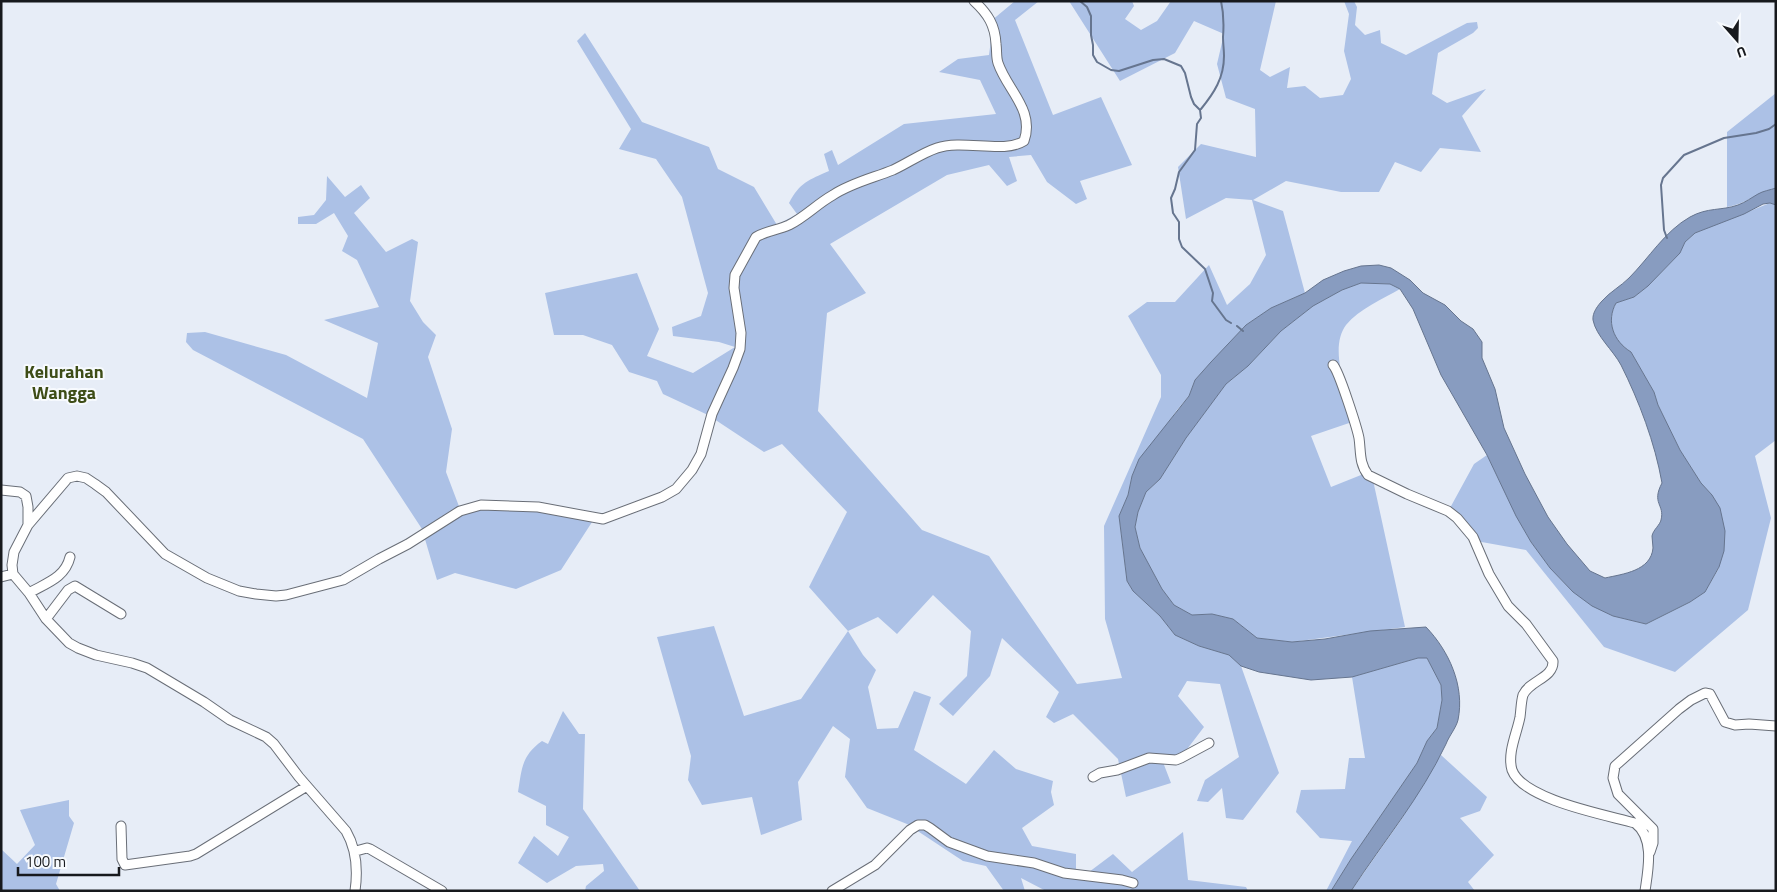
<svg xmlns="http://www.w3.org/2000/svg" width="1777" height="892" font-family="'Titillium Web',sans-serif">
	<rect width="100%" height="100%" fill="#e7edf7"/>
	<!-- green -->
	<path fill="#acc1e6" d="M1015,1H1039L1015,20L1053,115L1101,97L1132,165L1080,181L1087,199L1076,204L1047,182L1031,155L1009,157L1017,181L1007,186L989,165L947,175L830,244L866,293L827,313L818,411L922,530L989,556L1077,684L1122,678L1105,619L1104,526L1161,397V375L1128,316L1147,302H1175L1209,265L1227,305L1250,284L1266,255L1252,200L1226,198L1186,219L1178,167L1201,144L1256,157L1255,109L1226,98L1217,64L1224,34L1194,21L1175,53L1120,81L1069,1H1132L1134,6L1125,19L1141,30L1157,21L1171,1H1276L1260,70L1270,77L1290,67L1287,88L1305,86L1320,98L1343,95L1351,79L1344,51L1349,14L1344,1H1354L1357,7L1355,25L1365,35L1380,30L1381,43L1406,55L1467,23L1477,22L1478,28L1473,33L1438,53L1432,94L1447,103L1486,89L1462,116L1481,152L1440,148L1421,172L1395,162L1379,192H1341L1286,181L1253,200L1283,211L1305,293L1271,308L1246,325L1195,380L1189,396L1177,410L1132,476L1128,495L1119,516L1127,581L1133,591L1160,616L1175,635L1199,646L1229,655L1241,666L1279,773L1243,820L1226,818L1222,788L1208,802L1197,801L1205,780L1239,757L1220,684L1187,681L1178,696L1204,727L1181,757H1161L1171,783L1126,797L1118,759L1073,714L1054,723L1046,717L1059,692L1002,638L990,676L953,716L939,704L967,676L971,631L933,595L897,634L878,617L848,631L863,655L876,670L868,687L877,729L898,728L914,691L931,697L914,750L966,784L994,750L1016,769L1053,781L1051,792L1054,805L1022,828L1032,846L1076,854V874L1085,875L1113,854L1132,872L1183,832L1188,880L1246,887L1248,891H1131L1130,889L1120,891H1046L1021,878L1025,891H1004L986,866L963,861L907,824L867,808L845,777L850,739L833,726L798,782L802,820L761,835L752,797L702,805L688,780L691,756L657,637L714,626L744,716L801,699L848,631L809,587L847,512L782,444L764,452L708,415L663,394L657,381L629,372L612,345L583,335H554L545,293L637,273L659,329L647,356L693,373L735,347L719,342L673,336L672,327L701,316L708,293L682,197L656,159L619,149L631,129L577,41L585,33L642,122L709,147L718,169L754,187L777,225L797,214L789,203C800,182 809,180 829,171L824,154L832,150L838,165L904,124L996,114L980,80L939,72L958,59L989,55L992,32L991,21Z
		M1776,93V188C1758,193 1745,204 1727,207V132Z
		M327,176L345,197L361,185L370,198L354,213L386,252L412,239L418,242L410,301L423,322L436,335L428,357L452,429L446,472L460,509L541,506L594,519L561,570L516,589L455,573L437,580L422,529L363,439L193,350L186,342L187,333L205,332L286,355L367,398L378,343L324,320L379,307L357,260L342,251L348,236L334,213L316,224H298V217L314,215L326,200Z
		M1770,203L1776,205V440L1755,456L1771,518L1748,610L1675,672L1604,647L1526,550L1476,541L1450,508L1474,464L1487,455L1516,515L1531,542L1550,568L1573,592L1613,616L1646,624L1690,602L1705,592L1719,568L1712,495L1701,483L1680,450L1658,405L1654,392L1631,352C1613,341 1606,322 1616,303L1634,297L1648,286L1680,253L1685,242L1695,233Z
		M1361,283L1390,284L1400,289C1383,299 1359,309 1346,325C1328,349 1348,395 1355,421L1311,436L1331,487L1371,471L1405,627L1292,642L1257,638L1233,619L1212,614L1192,615L1174,605L1162,589L1140,548L1135,527L1138,512L1146,492L1160,479L1186,438L1226,384L1248,366L1281,331L1313,306L1342,290Z
		M1418,658H1427L1441,685L1442,700L1437,728L1427,741L1417,763L1351,859L1331,891H1326L1352,841L1320,838L1296,812L1301,790L1345,789L1349,758H1365L1352,677Z
		M563,711L579,734H585L583,809L640,891H585L586,886L604,871L603,864L576,866L547,883L518,863L534,836L558,856L569,837L546,825V806L518,792C522,769 521,756 542,741L548,744Z
		M1441,755L1487,797L1480,811L1460,818L1494,855L1468,882L1475,891H1351L1401,820Z
		M69,800V816L74,823L56,884L60,891H1V849L17,864L35,845L20,810Z"/>
	<!-- water -->
	<path fill="#889cc0" stroke="#66758f" d="M1776,188V205L1770,203L1763,204L1744,214L1695,233L1685,242L1680,253L1648,286L1634,297L1616,303C1606,321 1613,341 1631,352L1654,392L1658,405L1680,450L1701,483L1712,495L1720,508L1725,531L1724,551L1719,567L1705,592L1690,602L1646,624L1613,616L1592,606L1573,592L1550,568L1531,542L1516,516L1487,455L1441,375L1413,309L1400,289L1390,284L1361,283L1342,290L1313,306L1281,331L1248,366L1226,384L1186,438L1160,479L1146,492L1138,512L1135,527L1140,548L1162,589L1174,605L1192,615L1212,614L1233,619L1257,638L1292,642L1325,639L1370,631L1426,627C1449,651 1465,686 1458,720C1456,728 1449,736 1446,744C1421,797 1383,842 1351,891H1331L1351,859L1417,763L1427,741L1437,728L1442,700L1441,685L1427,658H1418L1352,677L1311,680L1259,672L1241,666L1229,655L1199,646L1175,635L1160,616L1133,591L1127,581L1119,516L1128,495L1132,476L1139,459L1189,396L1195,380L1211,362L1246,325L1271,308L1305,293L1323,280L1344,271L1361,266L1379,265L1391,268L1410,280L1423,293L1445,305L1461,321L1473,329L1482,342V358L1495,389L1504,428L1525,474L1548,517L1567,544L1590,571L1605,578C1623,574 1651,571 1653,548C1653,544 1652,540 1652,536C1653,530 1660,525 1661,520C1665,504 1651,504 1662,483C1655,443 1639,401 1621,365C1613,350 1596,336 1593,320C1592,313 1598,305 1603,300C1610,292 1621,286 1629,278C1649,258 1665,231 1690,217C1708,207 1721,211 1738,205C1746,202 1751,198 1758,194C1763,191 1770,190 1776,188Z"/>
	<g fill="none" stroke-linecap="round" stroke-linejoin="round">
		<!-- stream -->
		<path stroke="#66758f" stroke-width="2" d="M1080,1L1087,7L1091,16V35L1093,45V55L1097,62L1111,70L1119,71L1153,60L1164,59L1181,66L1185,73L1191,97L1194,104L1200,110L1201,118L1197,124L1195,150L1179,172L1175,189L1171,198L1173,213L1179,222V239L1182,247L1205,269L1213,293L1212,301L1226,320L1231,323
			M1201,109C1214,93 1224,78 1224,56C1224,50 1223,43 1223,37C1224,24 1224,14 1221,1
			M1667,238L1664,230L1661,185L1663,178L1684,155L1724,138L1756,133L1769,129L1776,124
			M1237,326L1243,331"/>
		<defs>
			<path id="minor" d="M1333,365C1339,371 1357,428 1359,438C1361,452 1359,463 1368,475L1407,494L1448,511L1457,518L1473,537L1489,574L1508,606L1526,624L1553,661C1554,678 1530,680 1523,695C1521,702 1521,710 1520,717C1517,733 1507,753 1512,770C1523,800 1607,815 1635,823C1655,838 1648,870 1645,891
				M1,490L20,492L26,496L28,507V525L14,552L12,565L13,574L29,593L46,619L69,643L78,648L96,655L132,663L147,668L204,702L230,720L266,737L274,744L299,777L346,831C357,850 358,870 355,891
				M28,525L68,478L77,476L86,478L95,484L106,492L165,554L207,578L239,591L256,594L276,596L286,595L343,580L379,559L408,544L460,511L481,505L538,507L603,519L662,497L676,489L692,470L701,454L712,414L733,368L740,349L741,333L734,288L735,275L756,237C766,231 778,230 789,225C805,217 817,204 833,195C851,183 873,178 893,170C908,163 922,153 937,148C963,139 1004,154 1024,141C1035,110 1007,90 998,63C996,57 997,51 996,44C995,25 988,14 974,1
				M1,577L13,574
				M29,593C46,583 65,578 70,557
				M46,619L68,590L75,586L121,614
				M1093,777L1100,773L1117,770L1149,758L1176,760L1181,758L1209,743
				M121,826L122,859L125,865L190,856L196,854L307,786
				M356,851L367,848L370,849L442,891
				M1650,852L1653,843V829L1618,794L1613,778L1615,766L1679,709L1691,700L1705,693L1710,694L1725,722L1735,725L1749,724L1776,726
				M832,891L875,865L910,830L918,825H925L930,828L949,842L987,856L1034,863L1064,873L1122,880L1133,883"/>
		</defs>
		<!-- minor casing -->
		<use href="#minor" stroke="#696e77" stroke-width="11"/>
		<!-- minor -->
		<use href="#minor" stroke="#fff" stroke-width="9"/>
	</g>
	<g text-anchor="middle" stroke-width="4" stroke-linejoin="round" paint-order="stroke">
		<!-- quarter labels -->
		<g font-size="18" font-weight="bold" fill="#3e4d17" stroke="#f7fafe">
			<text x="64" y="378">Kelurahan<tspan x="64" dy="21">Wangga</tspan></text>
		</g>
	</g>
	<!-- border -->
	<rect width="1777" height="892" fill="none" stroke="#17191d" stroke-width="5"/>
	<!-- north arrow -->
	<g transform="translate(1737 40) rotate(160)" stroke="#f7fafe" stroke-width="4" paint-order="stroke">
	<path d="M0-4L9 19L0 12L-9 19Z" fill="#17191d"/>
	<text y="-8" font-size="14" font-weight="bold" text-anchor="middle" fill="#17191d">U</text>
	</g>
	<!-- scale -->
	<path d="M18 867v8h101v-8" fill="none" stroke="#17191d" stroke-width="2.5"/>
	<text x="25" y="867" font-size="15" fill="#17191d" stroke="#f7fafe" stroke-width="4" paint-order="stroke">100 m</text>
</svg>
